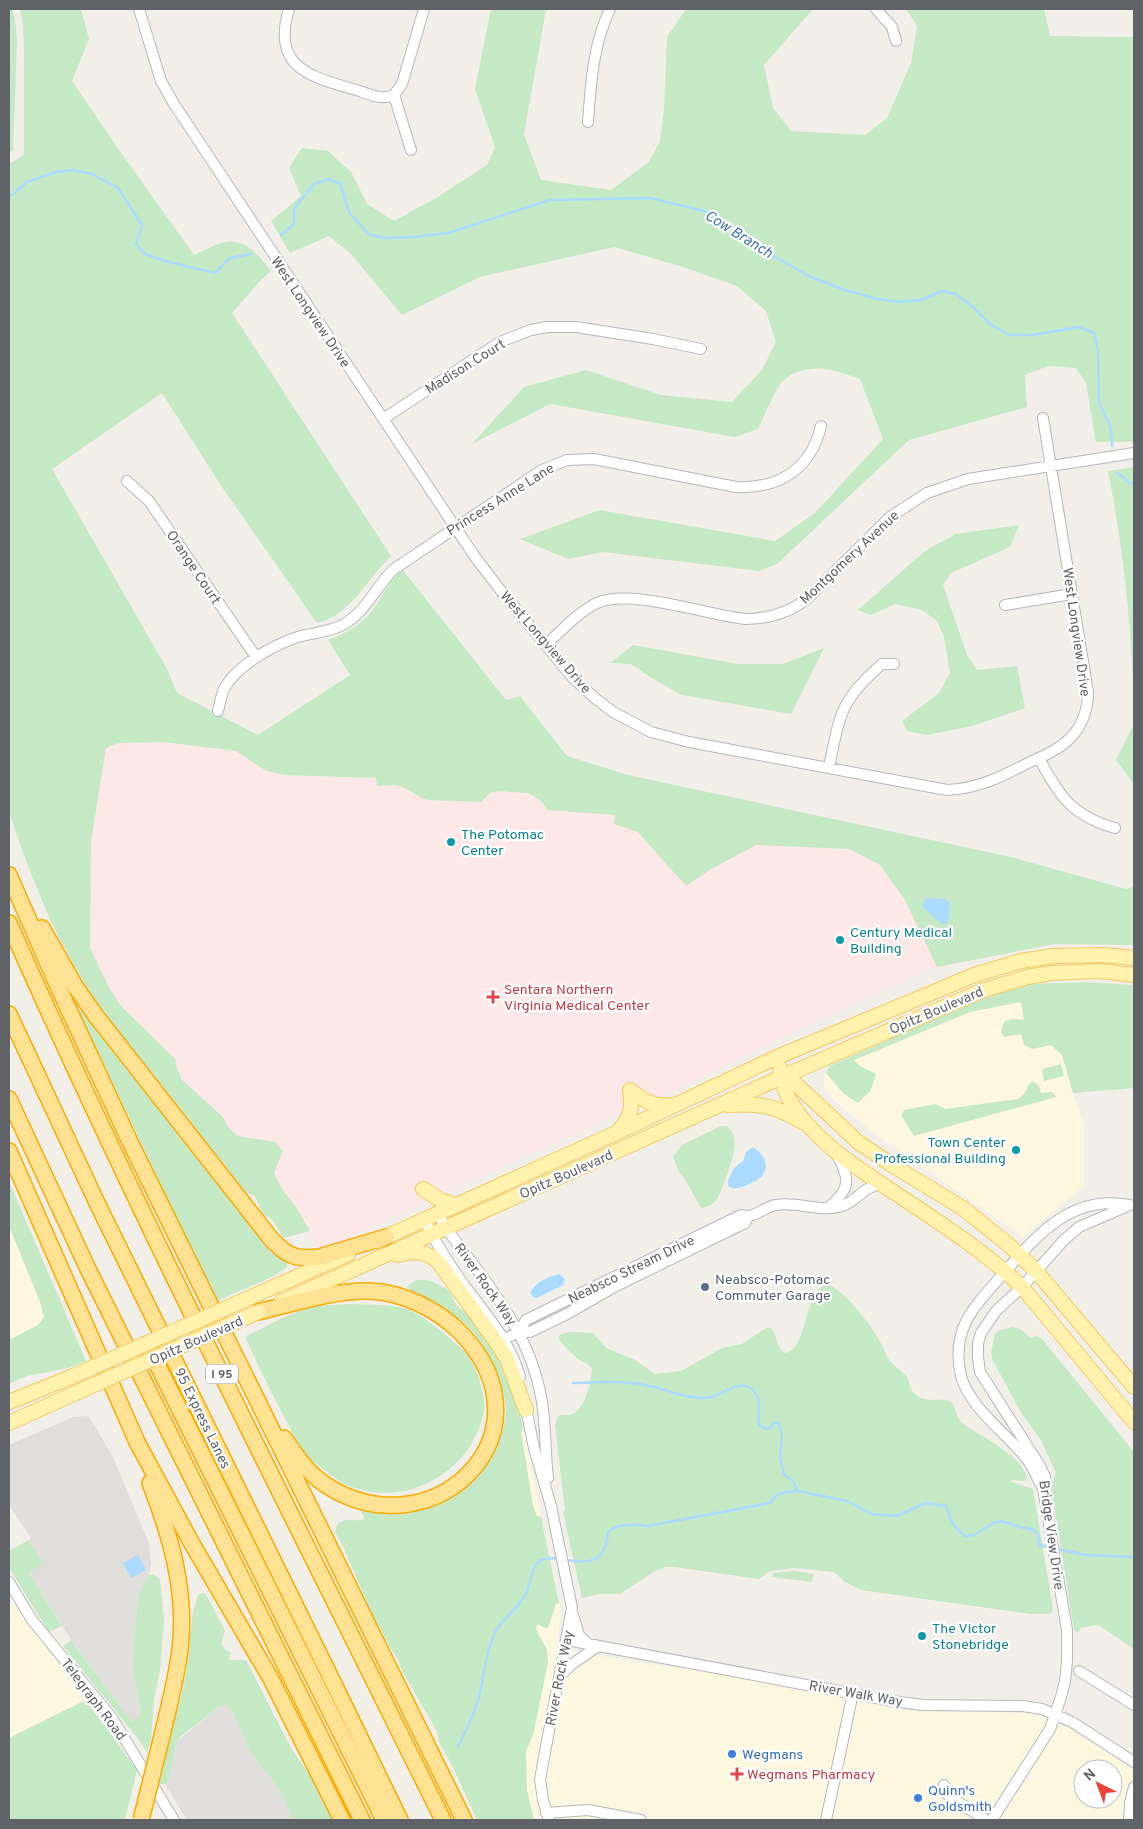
<svg xmlns="http://www.w3.org/2000/svg" width="1143" height="1829" font-family="Overpass,sans-serif">
	<rect width="100%" height="100%" fill="#f1efe8"/>
	<!-- commercial -->
	<path fill="#fef7e0" fill-rule="evenodd" d="M1021,1002L1025,1020L1062,1055L1073,1093L1084,1125V1186L1023,1237L887,1143L839,1105L823,1087L826,1073L853,1061L970,1012Z
		M9,1181L86,1361L68,1368L27,1376L9,1384Z
		M524,1426L541,1517L561,1611L557,1648L639,1663L720,1673L905,1710L1031,1713L1068,1728L1134,1770V1820H509L493,1485ZM1083,1769H1113V1799H1083Z
		M9,1591L46,1648L86,1700L9,1738Z"/>
	<!-- industrial -->
	<path fill="#e0deda" d="M87,1416L90,1418L113,1457L149,1543L151,1563L149,1575L141,1588L138,1597L133,1656V1669L141,1715L132,1722L70,1638L29,1573L43,1564L29,1540L31,1538L9,1505V1445L73,1417Z
		M226,1705L232,1711L252,1755L271,1778L281,1792L291,1815L290,1820H187L165,1784L169,1780L177,1741L219,1707Z"/>
	<!-- medical -->
	<path fill="#fce8e6" d="M164,742L237,751L266,771L285,775L376,778L378,786L394,785L403,788L421,798L481,802L490,793L499,791L528,793L540,800L548,810L615,814L614,824L638,832L686,885L711,869L756,845L849,849L880,865L905,900L937,967L807,1025L669,1094L619,1114L318,1251L310,1231L296,1207L284,1192L274,1173L282,1155L269,1140L238,1136L227,1126L223,1117L182,1080L177,1069L175,1059L120,1005L110,989L90,948L91,842L106,748L119,743Z"/>
	<!-- green -->
	<path fill="#c5e8c5" d="M9,9H12L15,20L17,41L13,151L9,152Z
		M20,9H81L89,39L72,81L119,150L194,255C204,251 216,243 227,242C247,239 260,257 271,271L260,281L232,313L391,556C366,579 352,615 317,623L222,487L162,393L52,469L166,667L177,693L258,735L350,675L328,640C346,634 367,621 377,604C385,591 390,580 402,569L506,700L520,696L567,756L628,775L1011,857L1126,889L1134,886V945L1055,944L937,967L905,900L880,865L849,849L756,845L711,869L686,886L638,832L614,824L615,815L548,810L540,800L528,793L498,791L490,793L481,802L428,800C416,797 407,786 394,785C389,785 383,786 377,786L376,778L285,775L266,771L236,751L164,742L119,743L106,748L91,842L90,948L110,989L120,1005L175,1059L177,1069L182,1080L223,1117L227,1126L238,1136L275,1142L283,1151L274,1173L284,1192L296,1207L310,1231L283,1238L272,1219L263,1214L255,1196L247,1193C216,1154 185,1115 155,1076C130,1046 105,1015 84,982C51,930 29,871 9,812V164L24,155V47L23,24Z
		M491,9H546L524,134L541,180L611,190L649,162L660,141L664,110L667,37L686,9H813L764,65L773,108L791,131L865,135L887,118L911,63L917,26L906,9H1044L1050,36L1134,37V442H1096L1086,383L1076,368L1048,366L1025,375L1027,407L909,440L777,564L759,571L603,552L568,559L520,539L600,510L775,541L815,513L883,439L860,379C835,370 806,360 783,381C776,387 763,419 758,429L735,437L550,404L472,444L524,387L586,370L661,395L732,402L762,370L776,342L766,311L737,286L680,266L614,247L480,277L402,315L351,254L329,236L290,253L271,221L301,196L289,168L302,148L328,151L351,172L367,204L394,221L436,198L487,165L495,147L475,89Z
		M1134,467V701C1131,624 1123,546 1108,471Z
		M1019,525L1010,547L951,573L943,585L967,655L977,670L1017,666L1025,708L972,726L927,735L907,731L902,721L939,693L950,673L944,637L937,621L922,610L895,604L871,615L858,610L925,551L956,534Z
		M633,645L738,664H783L824,648L791,714L682,695L653,679L631,664L610,663Z
		M1134,724V784L1116,760Z
		M65,982L228,1194L271,1253L282,1260L288,1262L286,1268L272,1277L216,1301Z
		M1086,982L1134,985V1088L1073,1093L1062,1055L1051,1045L1032,1049L1024,1045L1021,1034L1004,1037L1001,1032L1004,1022L1011,1019L1024,1020L1021,1002L970,1012L854,1060L860,1066L876,1074L871,1090L858,1103L843,1093L826,1073L830,1066L971,1003L999,993L1030,984Z
		M1061,1064L1064,1076L1044,1081L1042,1069Z
		M1032,1081L1039,1086L1041,1093L1052,1092L1056,1097L914,1136L901,1115L904,1110L936,1104L945,1109L1018,1099C1028,1092 1025,1088 1032,1081Z
		M721,1126H727C732,1131 735,1136 735,1143C736,1151 722,1192 717,1199C713,1205 708,1207 701,1208L685,1179L679,1172L673,1157L682,1145Z
		M9,1181L86,1361L68,1368L27,1376L9,1384V1340L38,1325L44,1317L40,1302L9,1226Z
		M416,1280H424L431,1281L447,1289L452,1295L456,1305L467,1313L502,1360L512,1381L523,1428L521,1432L533,1506L537,1516L541,1517L559,1603L556,1604L548,1628H545L538,1624L536,1627L538,1634L547,1649L548,1663L533,1735L526,1751L527,1790L534,1820H477L452,1765L439,1742L437,1731L402,1671L398,1659L392,1651L369,1607L343,1546L335,1532C339,1514 352,1522 363,1520L364,1517L361,1512L362,1510C403,1515 438,1510 469,1482C475,1476 483,1471 488,1463C491,1458 492,1451 495,1446C501,1436 506,1421 506,1410C505,1385 489,1352 474,1333C457,1311 429,1304 408,1288L407,1286Z
		M826,1284C844,1288 873,1328 882,1345C884,1349 885,1354 888,1358C893,1366 902,1370 907,1377C910,1383 910,1390 915,1394C927,1405 943,1396 951,1402C957,1407 955,1416 961,1422C980,1437 1020,1453 1027,1477L1024,1481L1013,1480L1009,1481L1033,1489L1053,1609L1050,1614H1031L861,1590L845,1582L834,1572L795,1568L770,1571L759,1579L675,1567H666L655,1571L620,1594H598L582,1598L563,1512L565,1510L555,1425L558,1416C562,1414 566,1416 570,1415C585,1411 591,1382 592,1369C589,1363 583,1363 578,1359C574,1356 559,1341 558,1337C565,1329 583,1333 593,1333L606,1348L635,1360L655,1374L681,1371L722,1348L742,1344L766,1328H771C777,1335 776,1346 784,1353C809,1350 802,1295 826,1284Z
		M350,1304C367,1305 391,1304 407,1309C421,1315 445,1333 456,1344C460,1347 464,1351 467,1354C476,1366 487,1397 484,1411C474,1466 416,1504 362,1490C347,1487 334,1478 323,1469C316,1463 307,1458 303,1452C296,1443 292,1431 287,1422C272,1394 258,1365 245,1337L282,1318L313,1306Z
		M1013,1327L1020,1329L1031,1338L1037,1336L1042,1339L1134,1452V1649L1100,1626L1095,1625L1081,1628L1078,1633L1074,1630L1051,1486L1056,1473L1041,1440L1022,1414L993,1361L991,1353L995,1334L1000,1330Z
		M29,1540L43,1564L29,1573L62,1626L49,1632L9,1568V1551Z
		M794,1571L814,1574L812,1582L772,1577L773,1573Z
		M153,1574L160,1579L164,1620L160,1671L154,1699L151,1740L147,1752L139,1740L63,1646L71,1640L132,1722L141,1714L133,1669V1656L138,1597L141,1588L149,1575Z
		M202,1593L206,1594L208,1598L225,1631L221,1643L226,1651L231,1652L229,1660H246L291,1748L309,1774L332,1820H290L291,1815L281,1792L271,1778L252,1755L232,1711L226,1705L219,1707L181,1736L177,1741L169,1780L165,1784H160L157,1781L183,1690L188,1660L193,1611L198,1595Z
		M86,1700L137,1770L125,1820H9V1738Z"/>
	<!-- water -->
	<path fill="#aadaff" d="M926,898L944,899L950,902L949,919L946,924H941L922,906Z
		M753,1147C770,1158 771,1175 751,1183C743,1187 738,1190 729,1187L728,1181L734,1168L743,1161L746,1152Z
		M560,1274L565,1280L563,1285L537,1298L533,1297L530,1293C535,1282 549,1276 560,1274Z
		M138,1555L146,1570L131,1578L123,1563Z"/>
	<g fill="none" stroke-linecap="round" stroke-linejoin="round">
		<!-- stream -->
		<path stroke="#aadaff" stroke-width="2.5" d="M9,196L16,192L27,182L56,172L73,170L92,174L118,188L142,225L136,244L145,254L169,262L215,273L230,258L251,254
			M281,235L294,224V210L304,196L314,184L328,179L341,184L344,198L350,214L370,235L387,238L414,237L448,233L550,200L650,198L708,212L751,238L768,253L811,277L845,290L877,299L900,302L921,300L942,291L956,294L973,307L990,324L1009,335H1033L1079,327L1094,333L1098,351L1099,402L1110,425L1112,446
			M1117,473L1134,485
			M573,1383C599,1382 625,1380 650,1386C669,1390 686,1399 706,1398C719,1398 736,1380 749,1387C765,1396 756,1415 759,1425L766,1429L771,1427L774,1422L779,1424L782,1434L780,1458L784,1474L793,1481L798,1491
			M1057,1549L1087,1555L1134,1557
			M566,1560C590,1564 606,1562 608,1532C618,1523 635,1524 648,1526L770,1503L777,1495L785,1492L798,1491L847,1501L872,1514L896,1516L926,1503L947,1506C950,1522 953,1526 965,1536L974,1535L993,1523L1001,1521L1020,1527L1034,1530L1038,1535L1040,1545L1051,1548
			M458,1746C466,1731 474,1716 478,1700C484,1678 485,1654 495,1633C502,1619 516,1610 524,1597C536,1577 526,1554 560,1559"/>
		<defs>
			<path id="minor" d="M139,9L161,81L174,104L475,557L505,596L573,678L596,699L613,712L651,732L689,742L947,790C978,789 1003,776 1030,762C1046,755 1062,748 1073,735C1083,723 1088,708 1088,692L1043,418
				M289,9C272,66 307,76 353,89C367,93 380,101 394,95
				M876,9L892,27L896,41
				M588,122C591,82 593,45 610,9
				M411,150L394,95L402,84L424,9
				M383,419L500,342L531,330L547,327H576L653,339L701,349
				M127,481L149,501L256,657
				M1005,605L1072,594
				M546,645C561,631 578,612 597,603C631,588 706,615 745,619C769,619 789,613 808,598L890,517L927,493L968,479L1134,453
				M218,711C220,703 221,696 224,689C236,666 272,646 295,638C312,632 330,633 346,623C367,610 376,586 394,569L542,470L567,460L594,459L736,487C779,489 811,469 821,426
				M1039,758C1059,796 1072,816 1115,828
				M829,768C832,752 835,735 840,719C847,696 865,679 882,664H894
				M829,1207C850,1189 851,1180 837,1155
				M438,1213L445,1227C486,1282 531,1332 542,1402C546,1427 545,1453 548,1478
				M424,1219C435,1242 449,1264 464,1285C486,1314 510,1341 520,1377
				M519,1332H530L567,1314L616,1286L745,1223L748,1217
				M504,1339L519,1332L526,1320L741,1215C755,1219 763,1207 776,1205C798,1201 820,1213 842,1206C858,1201 862,1187 881,1184
				M525,1404L534,1448L551,1506L572,1608L540,1779L543,1800L549,1820
				M1043,1488C1037,1478 1033,1467 1026,1458C1007,1434 969,1407 961,1376C950,1328 975,1306 1004,1273C1038,1234 1072,1194 1129,1205
				M9,1582L32,1620L112,1718L174,1820
				M573,1615L579,1635L588,1644
				M567,1640L892,1701L923,1705L1023,1706L1042,1709L1072,1722L1134,1762
				M1079,1671L1134,1705
				M560,1676L571,1665L598,1646
				M944,1785L945,1792L949,1796L986,1820
				M546,1813L588,1810L641,1820
				M826,1820L853,1693
				M992,1820L1050,1729L1061,1697L1065,1681L1067,1661V1630L1043,1488L1045,1477L1040,1466L980,1372L978,1357V1343L981,1333L996,1311L1022,1287L1064,1240L1079,1227L1130,1205
				M1129,1820L1130,1803L1134,1787"/>
			<path id="major" d="M780,1068C784,1076 783,1083 785,1090C787,1096 791,1102 794,1107C816,1141 853,1165 886,1187C932,1218 981,1248 1022,1287L1134,1422
				M784,1076L797,1085L858,1142L892,1165L964,1209L1010,1246L1036,1271L1134,1387
				M630,1090C643,1100 653,1107 670,1105
				M727,1105C759,1103 775,1105 802,1122
				M619,1130C631,1117 633,1107 630,1090
				M423,1189L440,1200L456,1205
				M377,1241L616,1133L775,1058L977,974L1021,961L1053,956L1103,955L1134,958
				M397,1255C413,1251 428,1250 440,1264L497,1343L507,1359L526,1410
				M251,1297L348,1254
				M281,1302L784,1076L981,991L1027,977L1051,973L1099,971L1134,975
				M9,1402L71,1377
				M9,1423L78,1392"/>
			<path id="highway" d="M9,875L56,982L131,1144L464,1820
				M9,923C143,1227 296,1522 443,1820
				M42,928L75,986L96,1016L272,1240C287,1256 297,1260 319,1257L386,1237
				M9,1014L98,1205L334,1684L400,1820
				M9,1099L88,1269L362,1820
				M9,1151L137,1442L191,1542L271,1679L342,1820
				M258,1312C292,1304 334,1290 369,1291C402,1292 437,1309 460,1332C560,1435 429,1556 323,1483C306,1471 295,1454 284,1438
				M147,1344L384,1820
				M150,1483C171,1537 187,1592 180,1650C176,1681 168,1710 161,1740"/>
		</defs>
		<!-- minor casing -->
		<use href="#minor" stroke="#b5b8bc" stroke-width="12"/>
		<!-- major casing -->
		<use href="#major" stroke="#f2c960" stroke-width="16"/>
		<!-- highway casing -->
		<use href="#highway" stroke="#f9ab00" stroke-width="18"/>
		<!-- minor -->
		<use href="#minor" stroke="#fff" stroke-width="10"/>
		<!-- major -->
		<use href="#major" stroke="#fff2af" stroke-width="14"/>
		<!-- highway -->
		<use href="#highway" stroke="#fde293" stroke-width="15"/>
		<defs>
			<path id="major-bridge" d="M71,1377L251,1297
				M78,1392L258,1312"/>
			<path id="highway-bridge" d="M141,1820L161,1740"/>
		</defs>
		<!-- major-bridge casing -->
		<use href="#major-bridge" stroke="#f2c960" stroke-width="16" stroke-linecap="butt"/>
		<!-- highway-bridge casing -->
		<use href="#highway-bridge" stroke="#f9ab00" stroke-width="18" stroke-linecap="butt"/>
		<!-- major-bridge -->
		<use href="#major-bridge" stroke="#fff2af" stroke-width="14"/>
		<!-- highway-bridge -->
		<use href="#highway-bridge" stroke="#fde293" stroke-width="15"/>
	</g>
	<!-- markers -->
	<g fill="#0f9aa8" stroke="#fff" stroke-width="2">
		<circle cx="451" cy="842" r="5"/>
		<circle cx="840" cy="940" r="5"/>
		<circle cx="1016" cy="1150" r="5"/>
		<circle cx="922" cy="1636" r="5"/>
	</g>
	<g fill="#e0444e" stroke="#fff" stroke-width="2">
		<path d="M490.5 989.5h5v5h5v5h-5v5h-5v-5h-5v-5h5z"/>
		<path d="M734.5 1766.5h5v5h5v5h-5v5h-5v-5h-5v-5h5z"/>
	</g>
	<circle fill="#5c6f8a" stroke="#fff" stroke-width="2" cx="705" cy="1287" r="5"/>
	<g fill="#3f7fe0" stroke="#fff" stroke-width="2">
		<circle cx="732" cy="1754" r="5"/>
		<circle cx="918" cy="1798" r="5"/>
	</g>
	<g text-anchor="middle" stroke-width="4.5" stroke-linejoin="round" paint-order="stroke">
		<!-- shield labels -->
		<rect fill="#fff" stroke="#8f9295" stroke-width="1" x="206" y="1364.5" width="32" height="19" rx="4"/>
		<g font-size="12" font-weight="bold" fill="#5f6368">
			<text x="222" y="1378">I 95</text>
		</g>
		<!-- street labels -->
		<g font-size="14" fill="#5f6368" stroke="#fff">
			<text transform="translate(311 312) rotate(56)" y="5">West Longview Drive</text>
			<text transform="translate(465 366) rotate(-32)" y="5">Madison Court</text>
			<text transform="translate(500 499) rotate(-32)" y="5">Princess Anne Lane</text>
			<text transform="translate(849 557) rotate(-43)" y="5">Montgomery Avenue</text>
			<text transform="translate(194 567) rotate(56)" y="5">Orange Court</text>
			<text transform="translate(1077 632) rotate(82)" y="5">West Longview Drive</text>
			<text transform="translate(546 642) rotate(49)" y="5">West Longview Drive</text>
			<text transform="translate(936 1010) rotate(-23)" y="5">Opitz Boulevard</text>
			<text transform="translate(566 1174) rotate(-24)" y="5">Opitz Boulevard</text>
			<text transform="translate(631 1269) rotate(-26)" y="5">Neabsco Stream Drive</text>
			<text transform="translate(486 1284) rotate(55)" y="5">River Rock Way</text>
			<text transform="translate(196 1340) rotate(-24)" y="5">Opitz Boulevard</text>
			<text transform="translate(203 1418) rotate(64)" y="5">95 Express Lanes</text>
			<text transform="translate(1052 1535) rotate(82)" y="5">Bridge View Drive</text>
			<text transform="translate(559 1678) rotate(-79)" y="5">River Rock Way</text>
			<text transform="translate(856 1693) rotate(10)" y="5">River Walk Way</text>
			<text transform="translate(94 1699) rotate(53)" y="5">Telegraph Road</text>
		</g>
		<!-- culture labels -->
		<g font-size="14" fill="#0d838f" stroke="#fff" text-anchor="start">
			<text x="461" y="839">The Potomac<tspan x="461" dy="16">Center</tspan></text>
			<text x="850" y="937">Century Medical<tspan x="850" dy="16">Building</tspan></text>
			<text x="1006" y="1147" text-anchor="end">Town Center<tspan x="1006" dy="16">Professional Building</tspan></text>
			<text x="932" y="1633">The Victor<tspan x="932" dy="16">Stonebridge</tspan></text>
		</g>
		<!-- health labels -->
		<g font-size="14" fill="#be3a42" stroke="#fff" text-anchor="start">
			<text x="504" y="994">Sentara Northern<tspan x="504" dy="16">Virginia Medical Center</tspan></text>
			<text x="747" y="1779">Wegmans Pharmacy</text>
		</g>
		<!-- service labels -->
		<g font-size="14" fill="#4e5e75" stroke="#fff" text-anchor="start">
			<text x="715" y="1284">Neabsco-Potomac<tspan x="715" dy="16">Commuter Garage</tspan></text>
		</g>
		<!-- shop labels -->
		<g font-size="14" fill="#366cbe" stroke="#fff" text-anchor="start">
			<text x="742" y="1759">Wegmans</text>
			<text x="928" y="1795">Quinn's<tspan x="928" dy="16">Goldsmith</tspan></text>
		</g>
		<!-- water labels -->
		<g font-size="15" font-style="italic" fill="#4174aa" stroke="#fff">
			<text transform="translate(739 234) rotate(32)" y="5">Cow Branch</text>
		</g>
	</g>
	<!-- border -->
	<rect width="1143" height="1829" fill="none" stroke="#5f6368" stroke-width="20"/>
	<!-- north arrow -->
	<g transform="translate(1098 1784) rotate(318)"><circle r="24" fill="#ffffff" stroke="#bfc1c3"/>
	<path d="M0-4L9 19L0 12L-9 19Z" fill="#ea4335"/>
	<text y="-8" font-size="14" font-weight="bold" text-anchor="middle" fill="#5f6368">N</text>
	</g>
</svg>
